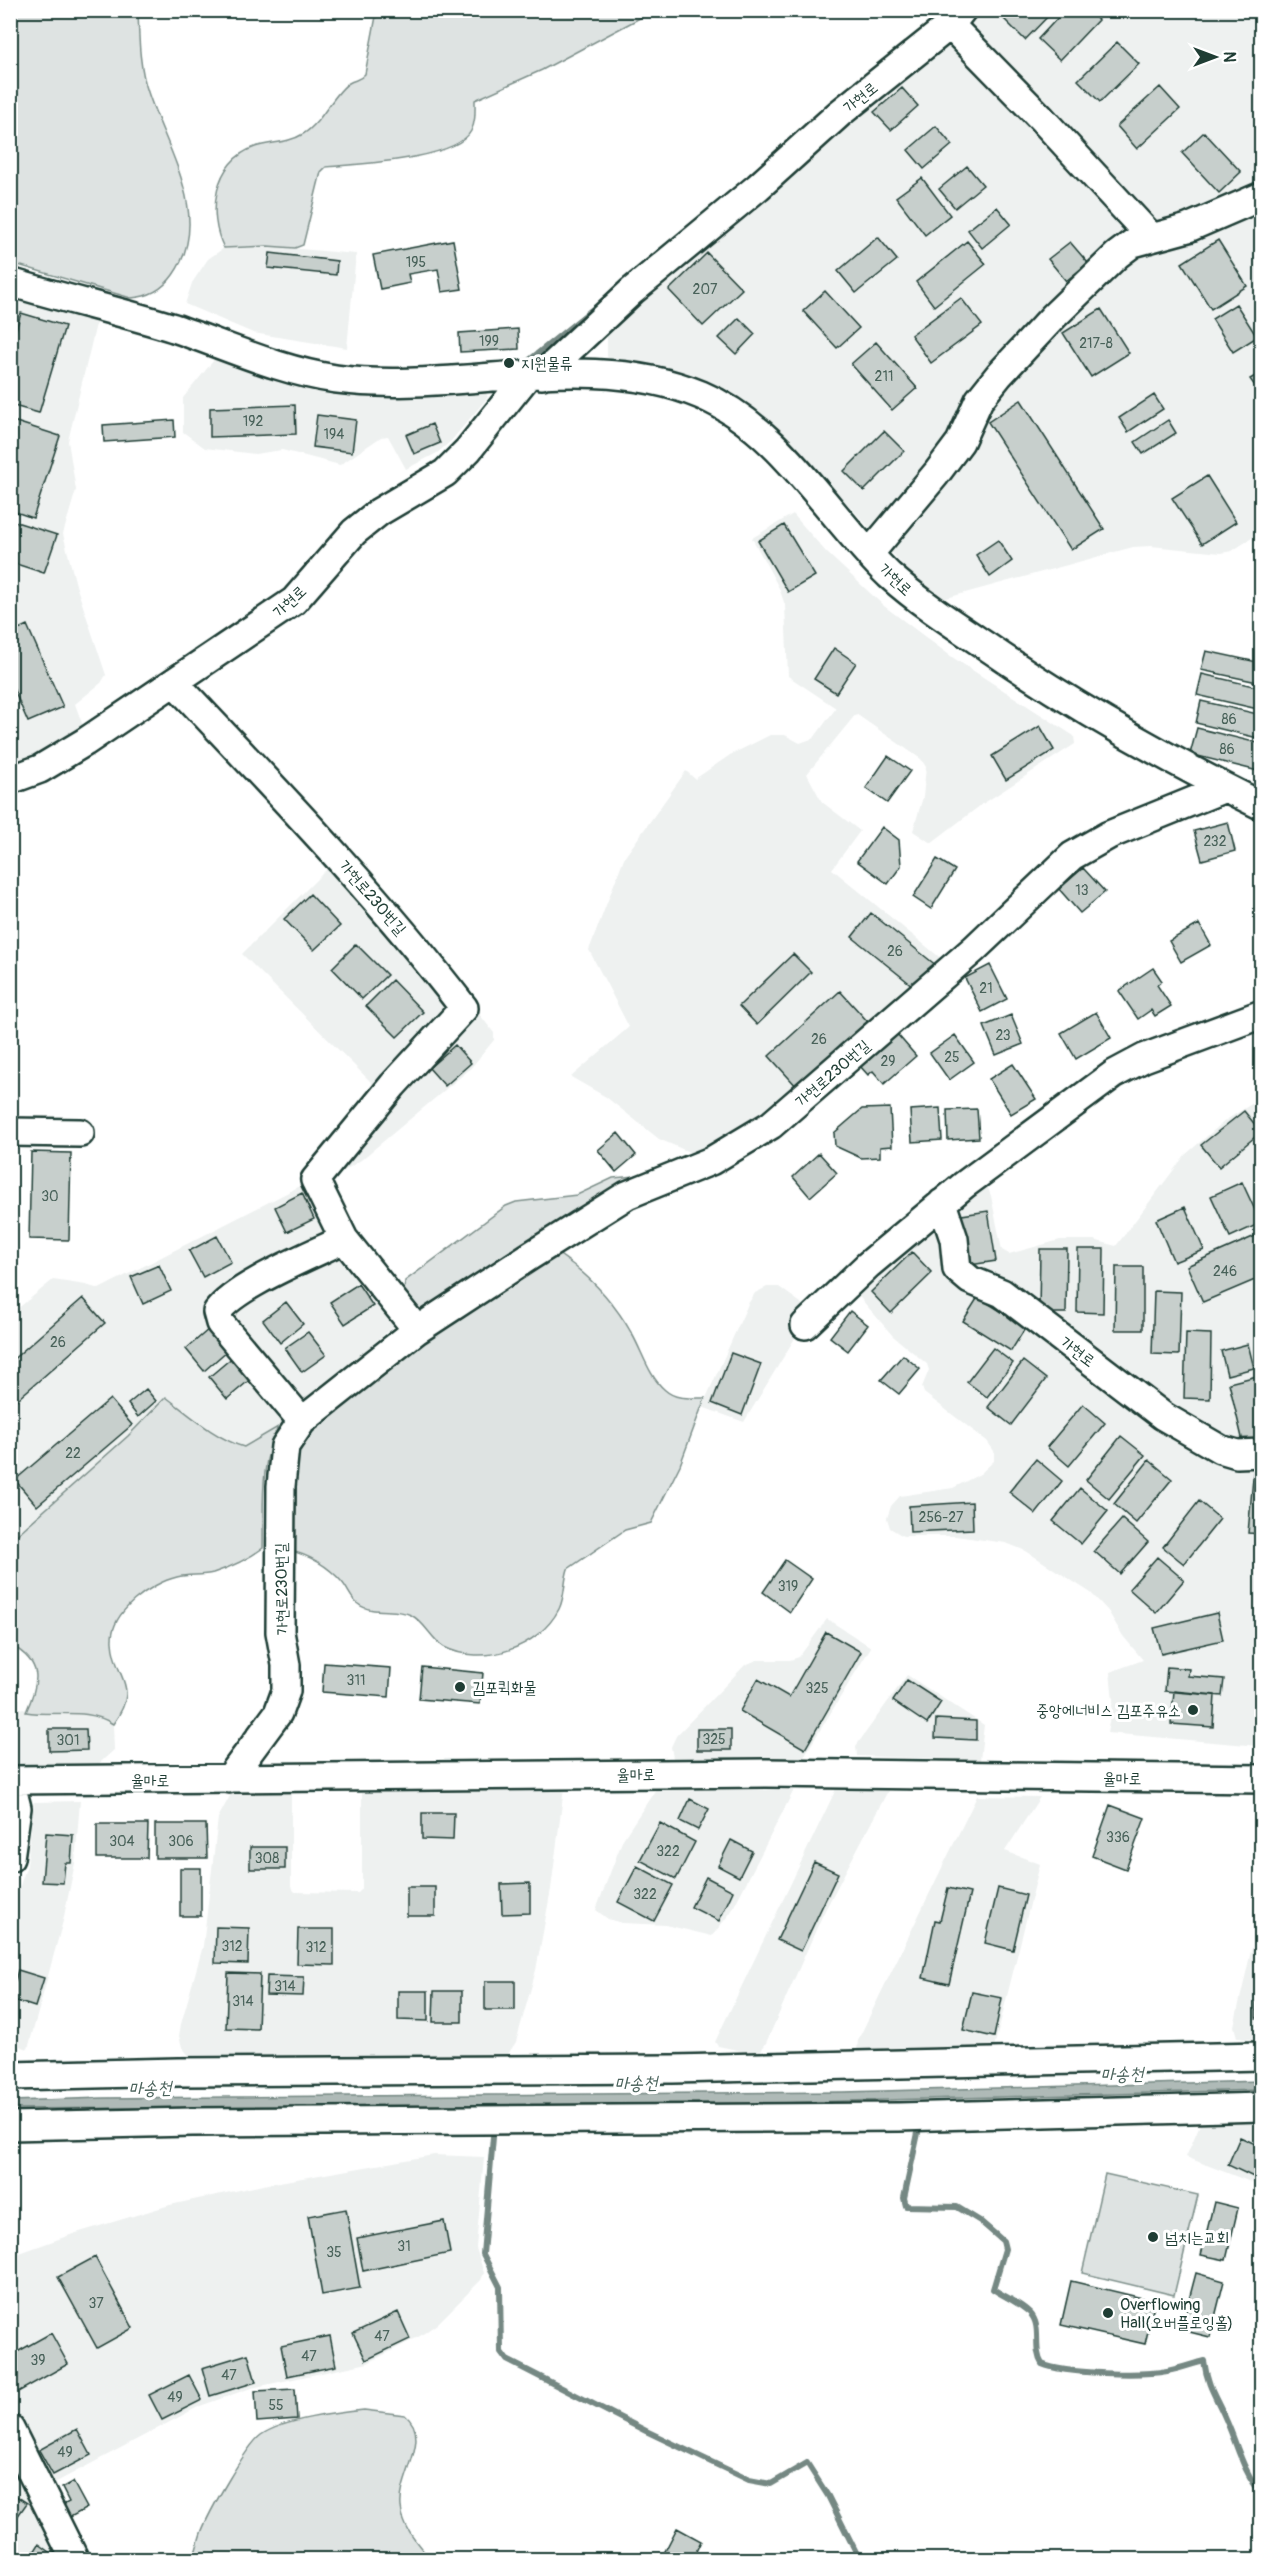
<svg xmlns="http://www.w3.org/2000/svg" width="1272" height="2570" font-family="Pangolin,'Poor Story',sans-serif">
	<rect width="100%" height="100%" fill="#fff"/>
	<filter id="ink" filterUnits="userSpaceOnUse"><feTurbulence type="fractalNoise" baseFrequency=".0167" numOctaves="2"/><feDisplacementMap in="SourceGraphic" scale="12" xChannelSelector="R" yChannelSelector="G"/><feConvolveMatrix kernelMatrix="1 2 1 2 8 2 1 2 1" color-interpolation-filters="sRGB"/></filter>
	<g filter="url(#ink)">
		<!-- built -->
		<path fill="#eef1f0" d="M978,11H1261V532L1232,551L1221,553L1151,546L1133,547L943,599L933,595L921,585L805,457L752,407L729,393L694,377L616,362L607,357V333L617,318Z
			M267,246L356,254L347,348L253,333L185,304L192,283L208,259L224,248Z
			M10,296L97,320L68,441L76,490L63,534L76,585L106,675L101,683L75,704L83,726L23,763L10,767Z
			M218,355L484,390L488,397L451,441L437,453L406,469L388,436L381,437L340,465L282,450L255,454L205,448L183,432V398Z
			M793,514L826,552L884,606L952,657L1074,736L1075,744L981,805L931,843L913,831L923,797L926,767L921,759L856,714L807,774L822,802L860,831L832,869L949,965L780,1112L704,1152H689L659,1139L606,1097L571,1077L629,1027L589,950L624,858L686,771L695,779L730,755L770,735H785L800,743L814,738L836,708L788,676L785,605L779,588L752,538Z
			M343,853L419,937L494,1033V1040L470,1069L361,1160L325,1183L378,1089L242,954Z
			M1261,1098V1753L1259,1746L1107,1733L1113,1700L1110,1672L1143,1660L1123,1636L1108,1611L1091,1593L1026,1551L1006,1543L955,1536H903L890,1528L887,1518L891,1506L900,1496L953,1488L980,1474L994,1461V1451L987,1441L924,1393L922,1387L929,1370L927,1364L893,1336L855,1292L980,1185L987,1186L991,1196L1002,1250L1009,1254L1060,1240H1094L1116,1246L1185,1155L1226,1120Z
			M308,1182L397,1323L278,1427L245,1447L232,1443L210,1431L166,1397L128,1436L11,1540V1314L53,1280L86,1285L99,1289Z
			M767,1287H779L801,1303L807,1313L798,1333L744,1422L702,1407L748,1304L755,1293Z
			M827,1619L871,1647L803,1758H673L671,1747L676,1736L745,1665L757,1660H790L799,1657Z
			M907,1675L984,1725L980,1760L857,1756L856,1746Z
			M10,1705L43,1715H99L113,1724L114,1750L94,1768H23L11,1766Z
			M837,1787H890L823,1914L766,2043L760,2052L752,2053L718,2046L715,2042Z
			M564,1788L551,1889L536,1970L516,2042L504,2060L202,2063L190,2057L182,2047L179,2036L181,2024L203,1946L218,1818L231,1794L291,1793V1887L295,1892L358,1893L362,1889V1793Z
			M656,1789L794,1790L731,1912L712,1936L666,1925L622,1923L608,1919L596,1910L623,1839Z
			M977,1796L1040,1797L1005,1851L1040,1864L993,2052L868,2053L857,2051L858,2040Z
			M80,1801L75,1863L63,1921L28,2049L11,2043L10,1915L27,1865L34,1802Z
			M1261,1907V2039H1243L1237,2037L1234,2026Z
			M1261,2114V2186L1186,2157L1204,2115Z
			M434,2155L484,2157L476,2248L484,2273L481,2280L437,2324L420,2336L368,2363L251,2388L200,2406L45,2488L11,2418V2256L73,2234L170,2205L268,2184Z
			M10,2442L67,2559H11Z"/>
		<!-- green -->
		<path fill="#dee3e2" stroke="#7e908b" stroke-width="1.5" d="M11,10L138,11C139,37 139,67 148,92C166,148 214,218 173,275C163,289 149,297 131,298L11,263Z
			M377,11H653L542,70L475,100C475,111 476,121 471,131C456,160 357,164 326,167L321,172L303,245L295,248L267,246L224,248C207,215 213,161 255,147C271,142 289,143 303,134C322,123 334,92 349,83C356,79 359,81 365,74Z
			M636,1176L638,1179L557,1253C588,1274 613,1300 632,1334C642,1351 649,1377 665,1390C676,1400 690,1398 705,1398L680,1465L651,1523L625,1530L568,1569C564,1581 565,1597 559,1609C539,1648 483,1667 444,1647C431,1639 425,1622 411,1615C395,1607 372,1615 358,1604C351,1599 348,1589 342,1582C327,1565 309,1555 288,1550L289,1480L303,1431L436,1327L404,1292L405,1281L506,1206L516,1202L577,1195L613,1178Z
			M166,1397C191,1416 215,1438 244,1447L278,1427C259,1464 264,1507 263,1548C248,1559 231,1567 213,1573C201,1576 189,1574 177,1577C151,1583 110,1612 112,1642C114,1679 142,1684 113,1724C87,1707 56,1717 26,1712C40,1681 43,1663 11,1645V1540L128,1436Z
			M1105,2174L1198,2195L1174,2295L1082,2273Z
			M364,2410L405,2415C433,2438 398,2476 401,2507C403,2529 417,2543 430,2559H193C196,2551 198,2542 201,2533C208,2514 246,2446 261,2435C284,2419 336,2413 364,2410Z"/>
		<!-- water -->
		<path fill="#afbab7" stroke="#758883" stroke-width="1.5" d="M1262,2081L1261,2090L776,2103L10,2109L11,2101L103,2098L843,2092Z"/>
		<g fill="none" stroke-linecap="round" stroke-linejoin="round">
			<!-- stream -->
			<path stroke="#758883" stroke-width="6" d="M527,362L594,308
				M918,2133L904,2198L906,2206L957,2207L980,2221L1003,2241L1005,2249L993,2289C1005,2297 1020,2303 1030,2313C1043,2327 1032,2348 1042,2364C1065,2374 1142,2376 1167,2371C1180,2369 1192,2364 1204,2361C1208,2389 1217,2397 1227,2422C1238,2447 1243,2472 1262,2494
				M493,2137L483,2254L500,2287L501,2352L507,2360L646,2431L749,2480L771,2484L807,2463L828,2496L860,2560"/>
		</g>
		<!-- building -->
		<path fill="#c7cfcc" stroke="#1f3d34" stroke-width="1.5" d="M1012,10H1054L1025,40L1004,19Z
			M1065,10H1088L1098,20L1060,60L1038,39Z
			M1117,42L1139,64L1100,102L1078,80Z
			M1160,87L1180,109L1137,149L1117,126Z
			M902,88L918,106L891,130L874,112Z
			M936,126L952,145L924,169L908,150Z
			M1204,132L1241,172L1219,193L1182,153Z
			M967,166L983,185L955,208L939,189Z
			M922,178L950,215L925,235L896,197Z
			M997,207L1011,224L982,248L968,230Z
			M878,237L897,260L856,293L838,271Z
			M453,240L462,289L442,292L438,269L408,274L410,283L380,289L373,255Z
			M1218,240L1247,286L1211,309L1182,263Z
			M967,241L986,264L934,306L916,282Z
			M1070,242L1088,263L1066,281L1048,259Z
			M270,253L337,261L336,275L268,268Z
			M707,253L742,289L703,326L669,290Z
			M825,291L859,328L837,348L803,311Z
			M961,298L982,325L931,363L911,335Z
			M1236,304L1257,337L1233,352L1212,319Z
			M1101,309L1129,353L1091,377L1063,333Z
			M21,313L65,326L39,413L10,405V350Z
			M739,318L755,334L736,354L719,338Z
			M518,329L519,349L460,352L459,333Z
			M876,342L917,388L892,410L851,364Z
			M1262,372V396L1250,379Z
			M1154,395L1163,409L1128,432L1119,418Z
			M1021,400L1104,529L1071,550L988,422Z
			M295,405L296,434L210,437V408Z
			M317,415L356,420L352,452L313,447Z
			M10,420L60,436L33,518L10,510Z
			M174,420L175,437L104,442L103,425Z
			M1168,420L1176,433L1143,454L1135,442Z
			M432,424L440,443L414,454L406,435Z
			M884,431L904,451L864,491L844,471Z
			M1207,476L1236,522L1202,544L1172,498Z
			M10,520L57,535L44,573L10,562Z
			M784,525L815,576L788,592L758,541Z
			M998,540L1012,561L990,577L976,555Z
			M27,625L63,707L28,722L10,681V633Z
			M834,648L856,663L836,693L814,679Z
			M1206,651L1262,663V683L1201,670Z
			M1202,674L1262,688V710L1197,695Z
			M1201,701L1262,715V739L1196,723Z
			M1040,726L1054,750L1006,780L992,756Z
			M1197,728L1262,744V772L1190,754Z
			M888,756L910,771L887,803L866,788Z
			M1228,822L1235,851L1202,860L1194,831Z
			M882,827L899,840L901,866L888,884L857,861Z
			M937,859L955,870L931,909L913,897Z
			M1083,868L1105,892L1080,913L1059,889Z
			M310,894L340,926L314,950L284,919Z
			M871,913L937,966L918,990L852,937Z
			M1199,924L1211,945L1181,962L1169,941Z
			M356,944L387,975L362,999L332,968Z
			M793,954L811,972L757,1025L739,1006Z
			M990,965L1007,999L982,1012L965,978Z
			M1153,968L1162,981L1157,985L1171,1006L1155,1016L1151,1010L1138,1019L1119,991Z
			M392,980L423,1012L397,1037L366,1006Z
			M840,991L869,1023L798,1088L769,1056Z
			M1096,1012L1111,1038L1076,1059L1061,1033Z
			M1011,1015L1023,1044L996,1055L984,1026Z
			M897,1034L916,1056L884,1084L873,1071L868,1075L860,1066Z
			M955,1035L974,1062L949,1080L930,1053Z
			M455,1045L471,1063L445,1086L429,1068Z
			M1013,1064L1036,1099L1011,1114L989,1079Z
			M890,1108L892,1146L880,1147V1157L861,1158L835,1146L834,1133L862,1109Z
			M940,1108L942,1140L912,1142L910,1110Z
			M977,1109L979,1138L948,1140L947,1110Z
			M1244,1111L1261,1132L1219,1167L1201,1145Z
			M618,1133L636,1155L616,1172L598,1150Z
			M31,1152L71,1153L69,1240L29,1239Z
			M819,1153L837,1173L810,1197L793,1177Z
			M1242,1182L1261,1223L1230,1237L1211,1196Z
			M302,1193L314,1219L287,1232L275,1207Z
			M1185,1207L1204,1250L1174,1262L1156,1220Z
			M988,1211L996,1261L970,1265L962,1215Z
			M1262,1233V1277L1203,1302L1187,1266Z
			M217,1236L231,1262L203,1277L189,1251Z
			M1040,1249H1067L1066,1313H1039Z
			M1078,1249H1104L1103,1313L1077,1312Z
			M912,1252L932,1273L891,1313L871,1292Z
			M159,1265L171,1291L143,1304L131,1277Z
			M1116,1267H1143V1330H1115Z
			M358,1284L373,1306L345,1324L330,1302Z
			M1154,1291L1181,1292L1179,1355L1152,1354Z
			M978,1297L1026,1327L1011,1351L963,1321Z
			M83,1298L105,1323L11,1405L10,1362Z
			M286,1302L303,1324L280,1343L263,1320Z
			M850,1311L868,1325L848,1351L830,1337Z
			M209,1329L228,1350L204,1371L186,1349Z
			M308,1332L326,1355L302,1372L285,1348Z
			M1186,1333L1211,1334L1210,1399L1184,1398Z
			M1248,1344L1254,1368L1227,1375L1221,1351Z
			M993,1348L1013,1363L987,1397L967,1382Z
			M731,1353L761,1364L742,1415L712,1403Z
			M903,1355L920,1369L899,1394L881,1380Z
			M234,1356L252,1378L227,1399L209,1377Z
			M1023,1361L1046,1379L1011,1425L988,1407Z
			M1257,1376L1262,1395V1437L1243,1442L1229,1383Z
			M146,1389L156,1401L138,1417L128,1404Z
			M110,1399L132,1425L37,1506L15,1480Z
			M1083,1404L1105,1423L1069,1466L1047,1447Z
			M1121,1436L1145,1455L1109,1499L1086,1480Z
			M1036,1459L1062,1481L1036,1514L1009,1492Z
			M1149,1460L1172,1479L1136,1523L1114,1504Z
			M1254,1467L1262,1468V1534L1248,1533Z
			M1080,1488L1108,1511L1081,1544L1053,1521Z
			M1199,1501L1220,1519L1184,1564L1163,1547Z
			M972,1502L973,1529L910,1532L909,1506Z
			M1122,1519L1148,1542L1120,1574L1094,1551Z
			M1157,1557L1184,1580L1156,1613L1129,1589Z
			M785,1560L812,1579L790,1612L763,1592Z
			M1217,1613L1223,1640L1161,1654L1154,1628Z
			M826,1632L861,1652L805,1749L740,1711L758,1679L789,1697Z
			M324,1663L391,1668L389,1697L322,1692Z
			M422,1667L483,1673L480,1704L419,1699Z
			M1167,1667L1189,1669L1188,1676L1224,1679L1222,1696L1165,1691Z
			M907,1680L941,1702L927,1724L893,1701Z
			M1174,1691L1215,1695L1213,1727L1171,1724Z
			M936,1719L976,1721V1740L935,1738Z
			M49,1729H86L87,1750L49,1751Z
			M697,1729H731V1750H697Z
			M690,1799L709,1809L698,1830L680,1821Z
			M1110,1805L1145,1818L1126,1869L1092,1856Z
			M422,1813H454L453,1840L422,1839Z
			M660,1823L695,1842L676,1879L640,1860Z
			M97,1824H148L147,1858H97Z
			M155,1824H206L207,1858H155Z
			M46,1833L73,1835L71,1863H65L63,1883L42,1882Z
			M731,1840L752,1851L739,1877L718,1866Z
			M250,1847H285V1869H250Z
			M814,1862L838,1873L801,1951L777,1940Z
			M637,1866L673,1885L654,1921L618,1902Z
			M180,1868H201V1916H180Z
			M706,1877L733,1891L719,1921L691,1907Z
			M530,1883V1913L502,1914L501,1884Z
			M407,1887H435V1916H407Z
			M948,1888L970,1893L949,1984L923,1978L935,1920L940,1921Z
			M998,1888L1026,1895L1013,1950L985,1943Z
			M216,1927L249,1928L248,1964L215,1963Z
			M298,1929H334V1965L297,1964Z
			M18,1970L44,1978L35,2007L10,1999Z
			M228,1973L260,1974L258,2029L226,2028Z
			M267,1976L304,1977L303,1996L266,1995Z
			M485,1981H515V2010H485Z
			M1256,1982H1262V2018H1256Z
			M398,1991H428V2021L398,2020Z
			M434,1991H462V2022H433Z
			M972,1992L1002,1998L994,2037L963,2030Z
			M1240,2137L1262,2147V2181L1228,2165Z
			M1214,2202L1238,2208L1226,2260L1201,2255Z
			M346,2209L360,2288L322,2295L308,2216Z
			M444,2221L450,2253L363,2271L357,2238Z
			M95,2257L133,2328L97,2348L58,2277Z
			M1196,2273L1224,2281L1210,2337L1181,2330Z
			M1071,2281L1155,2301L1145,2344L1061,2325Z
			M398,2312L410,2339L366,2360L353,2333Z
			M51,2333L68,2364L18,2392L10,2378V2356Z
			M330,2336L336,2366L287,2376L281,2346Z
			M248,2354L256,2382L210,2396L202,2368Z
			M189,2375L202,2400L162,2420L149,2395Z
			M295,2389L297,2419L257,2422L255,2391Z
			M77,2429L91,2455L53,2475L39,2450Z
			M73,2482L87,2508L65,2520L59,2507L69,2502L62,2488Z
			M10,2492L27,2503L10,2527Z
			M677,2528L701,2541L692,2560L662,2557Z
			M39,2544L61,2560H29Z"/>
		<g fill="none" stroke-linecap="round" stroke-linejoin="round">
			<defs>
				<path id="minor" d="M950,25L1042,119L1151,237
					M10,282C65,299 120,311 174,328C227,346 280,371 336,379C455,395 588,347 701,395C782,429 828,517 889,575C919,602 953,624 986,646C1073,706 1167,759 1262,806
					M542,375L632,291L758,187L840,113L950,25L962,10
					M870,553L936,474L960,442L979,400L999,375L1054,316L1117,255L1133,243L1188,228L1262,196
					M174,682C274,788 375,892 464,1008L393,1085L315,1180L344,1239L417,1330
					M10,780L40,769L85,742L294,601L354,532L379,512L445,473L468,450L528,375
					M10,1132L80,1133
					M942,1203L954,1239L957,1269L970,1280L1002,1293L1163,1416L1220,1449L1237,1454L1262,1453
					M805,1325L868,1265L964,1185L1114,1074L1144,1058L1262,1014
					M302,1421L220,1323L217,1312C236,1285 312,1255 344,1239
					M229,1779L278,1713L286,1691V1665L280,1632L281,1486L285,1446L302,1421L417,1330L530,1256L627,1195L711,1161L771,1125L974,949L1072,856L1109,835L1225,788
					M10,1780L766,1773L1262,1779
					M10,1780L17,1808L10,1858
					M10,2076L178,2072L673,2069L1262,2056
					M10,2126L192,2122L899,2117L1262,2107
					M10,2429L75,2560"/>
			</defs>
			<!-- minor casing -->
			<use href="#minor" stroke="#1f3d34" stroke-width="32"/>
			<!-- minor -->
			<use href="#minor" stroke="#fff" stroke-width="27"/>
		</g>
	</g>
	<!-- markers -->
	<g fill="#1f3d34" stroke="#fff" stroke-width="2">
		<circle cx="509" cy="363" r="6"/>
		<circle cx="460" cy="1687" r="6"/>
		<circle cx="1193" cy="1710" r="6"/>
		<circle cx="1153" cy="2237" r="6"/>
		<circle cx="1108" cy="2313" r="6"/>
	</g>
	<g text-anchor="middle" stroke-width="6" stroke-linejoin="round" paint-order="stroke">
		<!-- number labels -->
		<g font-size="14" fill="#49625a">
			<text x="416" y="267">195</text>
			<text x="705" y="294">207</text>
			<text x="489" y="346">199</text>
			<text x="1096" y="348">217-8</text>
			<text x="884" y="381">211</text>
			<text x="253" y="426">192</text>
			<text x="334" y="439">194</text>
			<text x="1229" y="724">86</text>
			<text x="1227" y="754">86</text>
			<text x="1215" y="846">232</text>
			<text x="1082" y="895">13</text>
			<text x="895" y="956">26</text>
			<text x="986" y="993">21</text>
			<text x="1003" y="1040">23</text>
			<text x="819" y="1044">26</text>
			<text x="952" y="1062">25</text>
			<text x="888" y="1066">29</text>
			<text x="50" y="1201">30</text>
			<text x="1225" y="1276">246</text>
			<text x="58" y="1347">26</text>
			<text x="73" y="1458">22</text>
			<text x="941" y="1522">256-27</text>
			<text x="788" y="1591">319</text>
			<text x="356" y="1685">311</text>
			<text x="817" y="1693">325</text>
			<text x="714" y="1744">325</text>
			<text x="68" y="1745">301</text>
			<text x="1118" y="1842">336</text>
			<text x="122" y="1846">304</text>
			<text x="181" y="1846">306</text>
			<text x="668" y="1856">322</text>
			<text x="267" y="1863">308</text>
			<text x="645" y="1899">322</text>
			<text x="232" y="1951">312</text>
			<text x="316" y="1952">312</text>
			<text x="285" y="1991">314</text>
			<text x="243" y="2006">314</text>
			<text x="404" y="2251">31</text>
			<text x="334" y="2257">35</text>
			<text x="96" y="2308">37</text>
			<text x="382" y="2341">47</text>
			<text x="309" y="2361">47</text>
			<text x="38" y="2365">39</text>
			<text x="229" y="2380">47</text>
			<text x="175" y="2402">49</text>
			<text x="276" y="2410">55</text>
			<text x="65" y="2457">49</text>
		</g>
		<!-- street labels -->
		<g font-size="16" fill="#1f3d34" stroke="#fff">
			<text transform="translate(860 97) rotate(-39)" y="6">가현로</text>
			<text transform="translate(896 579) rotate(43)" y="6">가현로</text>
			<text transform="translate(289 601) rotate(-43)" y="6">가현로</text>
			<text transform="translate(373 897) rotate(49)" y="6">가현로230번길</text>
			<text transform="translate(832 1073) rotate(-41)" y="6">가현로230번길</text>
			<text transform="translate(1078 1351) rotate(37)" y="6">가현로</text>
			<text transform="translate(281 1589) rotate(-91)" y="6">가현로230번길</text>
			<text transform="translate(636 1774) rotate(-1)" y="6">율마로</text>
			<text x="1122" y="1784">율마로</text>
			<text x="150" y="1786">율마로</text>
		</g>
		<!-- poi labels -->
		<g font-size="16" fill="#1f3d34" stroke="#fff" text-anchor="start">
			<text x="521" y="369">지원물류</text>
			<text x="472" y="1693">김포퀵화물</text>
			<text x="1181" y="1716" text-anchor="end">중앙에너비스 김포주유소</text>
			<text x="1165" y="2243">넘치는교회</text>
			<text x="1120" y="2310">Overflowing<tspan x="1120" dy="18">Hall(오버플로잉홀)</tspan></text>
		</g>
		<!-- water labels -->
		<g font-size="18" font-style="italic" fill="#4a625b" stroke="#fff">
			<text transform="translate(1122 2074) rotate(-1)" y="6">마송천</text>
			<text transform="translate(636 2083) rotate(-1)" y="6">마송천</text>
			<text transform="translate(150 2088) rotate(-1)" y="6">마송천</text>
		</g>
	</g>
	<!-- margin -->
	<rect width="1272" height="2570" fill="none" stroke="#fff" stroke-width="36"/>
	<rect x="18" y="18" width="1236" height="2534" fill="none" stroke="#1f3d34" stroke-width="2" filter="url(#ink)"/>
	<!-- north arrow -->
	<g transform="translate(1215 57) rotate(90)" stroke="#ffffff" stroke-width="4.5" paint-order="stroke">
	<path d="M0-4.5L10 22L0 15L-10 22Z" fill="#1f3d34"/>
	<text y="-9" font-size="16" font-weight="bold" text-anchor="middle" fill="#1f3d34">N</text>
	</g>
</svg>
